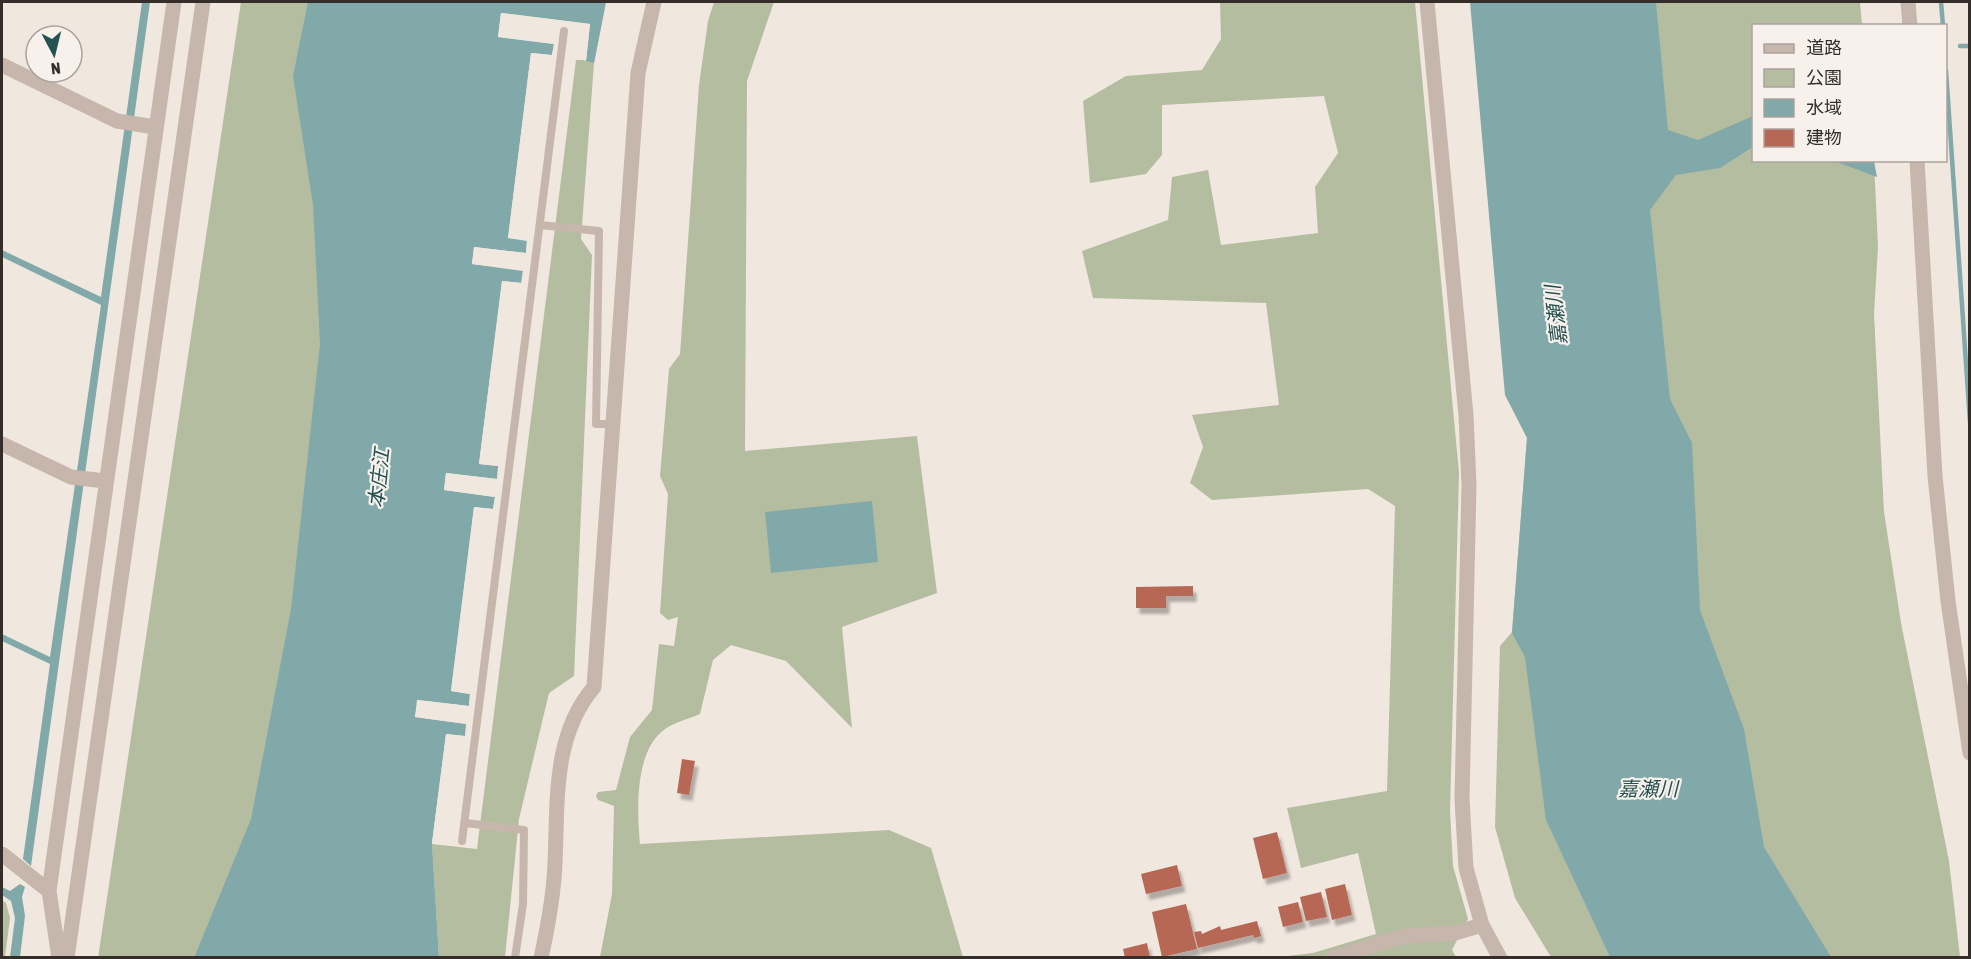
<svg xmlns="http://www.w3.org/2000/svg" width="1971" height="959" font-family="'Asap Condensed','Noto Sans JP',sans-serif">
	<defs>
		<filter id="shadow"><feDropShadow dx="3.5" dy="6" stdDeviation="1.5" flood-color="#0004"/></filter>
	</defs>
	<rect width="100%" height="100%" fill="#f0e7df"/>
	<!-- green -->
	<path fill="#b5bda0" d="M241,2H352L349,351L223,957L98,958Z
		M606,2L594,63L581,239L592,255L574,676L549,693L519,819L505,957H439L432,844L477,849L576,60H586Z
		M714,2H774L747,81L745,451L917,436L937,593L842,627L852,728L786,661L731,645L713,660L700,714C689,719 675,722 665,729C634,751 637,811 640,844L889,830L931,848L963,957H600L612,894L614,806L598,800L596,796L598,792L616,790L630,737L652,710L659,644L674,646L678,617L668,620L660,613L668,494L660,476L669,369L680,354L699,85L708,21Z
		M1220,2H1415L1459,473L1450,811L1453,866L1468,919L1452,950L1456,957H1279L1313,953L1376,934L1358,853L1301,868L1287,808L1387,791L1395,506L1368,489L1212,500L1190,483L1203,447L1192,415L1279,405L1266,303L1093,298L1082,251L1168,220L1172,177L1208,170L1221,245L1318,233L1315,187L1338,153L1324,96L1162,105V155L1146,174L1090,183L1083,101L1126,76L1202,70L1221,39Z
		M1603,2H1860L1862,25L1754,26V160L1874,161L1878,247L1874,314L1884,512L1901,623L1949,861L1960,957H1787L1715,850Z
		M1527,438L1643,957H1551L1515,898L1495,827L1500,646L1512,632Z
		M2,900L6,903L10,918L5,957H2Z"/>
	<!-- water -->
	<path fill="#81a9a9" d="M142,2H150L31,866L23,859L50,664L2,641V634L50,657L101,305L2,257V250L101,297Z
		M308,2H606L594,63L586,61L590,24L501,13L498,37L554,44L552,55L531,53L508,238L527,240L526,253L474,247L472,264L523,270L522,283L502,281L479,464L499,466L497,479L446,473L444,490L495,497L493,509L474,507L451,691L470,694L469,706L418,700L415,717L467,724L465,736L446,734L432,843L439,957L194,958L251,819L291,609L320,344L313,205L293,76Z
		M1470,2H1656L1668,130L1698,140L1753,116V147L1720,168L1676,175L1650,210L1670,399L1692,443L1700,610L1744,729L1764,847L1831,957H1610L1546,820L1525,657L1512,633L1527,438L1505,395Z
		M1834,161H1874L1877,177Z
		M872,501L878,562L771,573L765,512Z
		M20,884L25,887L22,897L25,916L20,957H10L15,918L11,901L2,895V887L10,891Z"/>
	<!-- pier -->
	<path fill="#f0e7df" d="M501,13L590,24L586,61L583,60L587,26L503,16L501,34L554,41L557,44L553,58L534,56L511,235L529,238L528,254L525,256L477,250L475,261L524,268L526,271L523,285L505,284L483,461L501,464L500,480L448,476L447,488L496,494L498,497L495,512L477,510L454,688L472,692L471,707L468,709L420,703L418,714L467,721L469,723L466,739L448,737L435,844L432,843L446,734L465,736L466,724L415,717L417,700L469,706L470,694L451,691L474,507L493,509L495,497L444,490L446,473L497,479L498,466L479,464L502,281L521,283L523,271L472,264L474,247L526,253L527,241L508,238L531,53L552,55L554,44L498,37Z"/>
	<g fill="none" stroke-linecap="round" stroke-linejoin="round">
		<!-- stream -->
		<path stroke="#81a9a9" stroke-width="4.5" d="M1941,2L1943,26
			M1960,46H1970
			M1946,71L1970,422"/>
	</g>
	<!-- building -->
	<path fill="#b76755" filter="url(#shadow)" d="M1193,586V596H1166V608H1136V587Z
		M682,759L695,761L689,795L677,793Z
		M1277,832L1287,873L1263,879L1253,838Z
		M1177,865L1182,886L1146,894L1141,874Z
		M1345,884L1352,915L1332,920L1325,889Z
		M1321,892L1327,917L1306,921L1300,897Z
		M1298,902L1303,922L1283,927L1278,907Z
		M1186,904L1197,949L1162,957L1152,912Z
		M1257,921L1261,936L1254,938L1253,935L1198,948L1194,932L1201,931L1202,934L1220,926L1221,930Z
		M1147,943L1150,958H1125L1123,949Z"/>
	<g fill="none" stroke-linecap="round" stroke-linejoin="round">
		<!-- lane -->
		<path stroke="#c6b6ac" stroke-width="8" d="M540,225L599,231L596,424H606
			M465,823L524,830L523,904L515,958
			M462,841L564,31"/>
		<!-- street -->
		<path stroke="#c6b6ac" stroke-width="15" d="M1427,2L1466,415L1469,485L1462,799L1466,868L1482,925L1500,958
			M1908,2L1910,26
			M2,65L117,121L155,127
			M1917,160L1935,476L1948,601L1970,753
			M2,444L71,477L105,481
			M2,854L49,891
			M59,958L49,891L174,2
			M67,958L203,2
			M541,958C548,926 554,895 555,862C558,802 552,736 594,687L638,73L654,2
			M1332,958L1404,936L1455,933L1482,925"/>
	</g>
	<g text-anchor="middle" stroke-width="4.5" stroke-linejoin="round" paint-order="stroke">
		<!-- water labels -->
		<g font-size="20" font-style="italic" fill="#245252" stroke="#f8f1eb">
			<text transform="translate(1556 315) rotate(-97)" y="7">嘉瀬川</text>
			<text transform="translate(379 478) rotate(-84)" y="7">本庄江</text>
			<text x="1648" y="796">嘉瀬川</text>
		</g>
	</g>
	<!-- border -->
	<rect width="1971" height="959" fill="none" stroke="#352d2a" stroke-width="6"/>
	<!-- legend -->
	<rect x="1752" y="24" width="195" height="138" fill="#f8f1eb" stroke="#aaa39e" stroke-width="1.5"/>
	<rect x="1764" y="44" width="30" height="9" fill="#c6b6ac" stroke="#aaa39e" stroke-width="1.5"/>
	<text x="1806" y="54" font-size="18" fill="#352d2a">道路</text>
	<rect x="1764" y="69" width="30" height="18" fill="#b5bda0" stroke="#aaa39e" stroke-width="1.5"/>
	<text x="1806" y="84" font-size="18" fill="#352d2a">公園</text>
	<rect x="1764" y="99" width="30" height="18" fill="#81a9a9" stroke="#aaa39e" stroke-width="1.5"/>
	<text x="1806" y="114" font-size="18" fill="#352d2a">水域</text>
	<rect x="1764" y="129" width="30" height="18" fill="#b76755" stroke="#aaa39e" stroke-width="1.5"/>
	<text x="1806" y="144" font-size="18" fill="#352d2a">建物</text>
	<!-- north arrow -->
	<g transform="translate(54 54) rotate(173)"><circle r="28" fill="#f8f1eb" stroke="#aaa39e" stroke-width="1.5"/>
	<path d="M0-4.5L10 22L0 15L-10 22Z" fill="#245252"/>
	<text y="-9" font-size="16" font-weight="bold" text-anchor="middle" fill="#352d2a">N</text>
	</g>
</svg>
